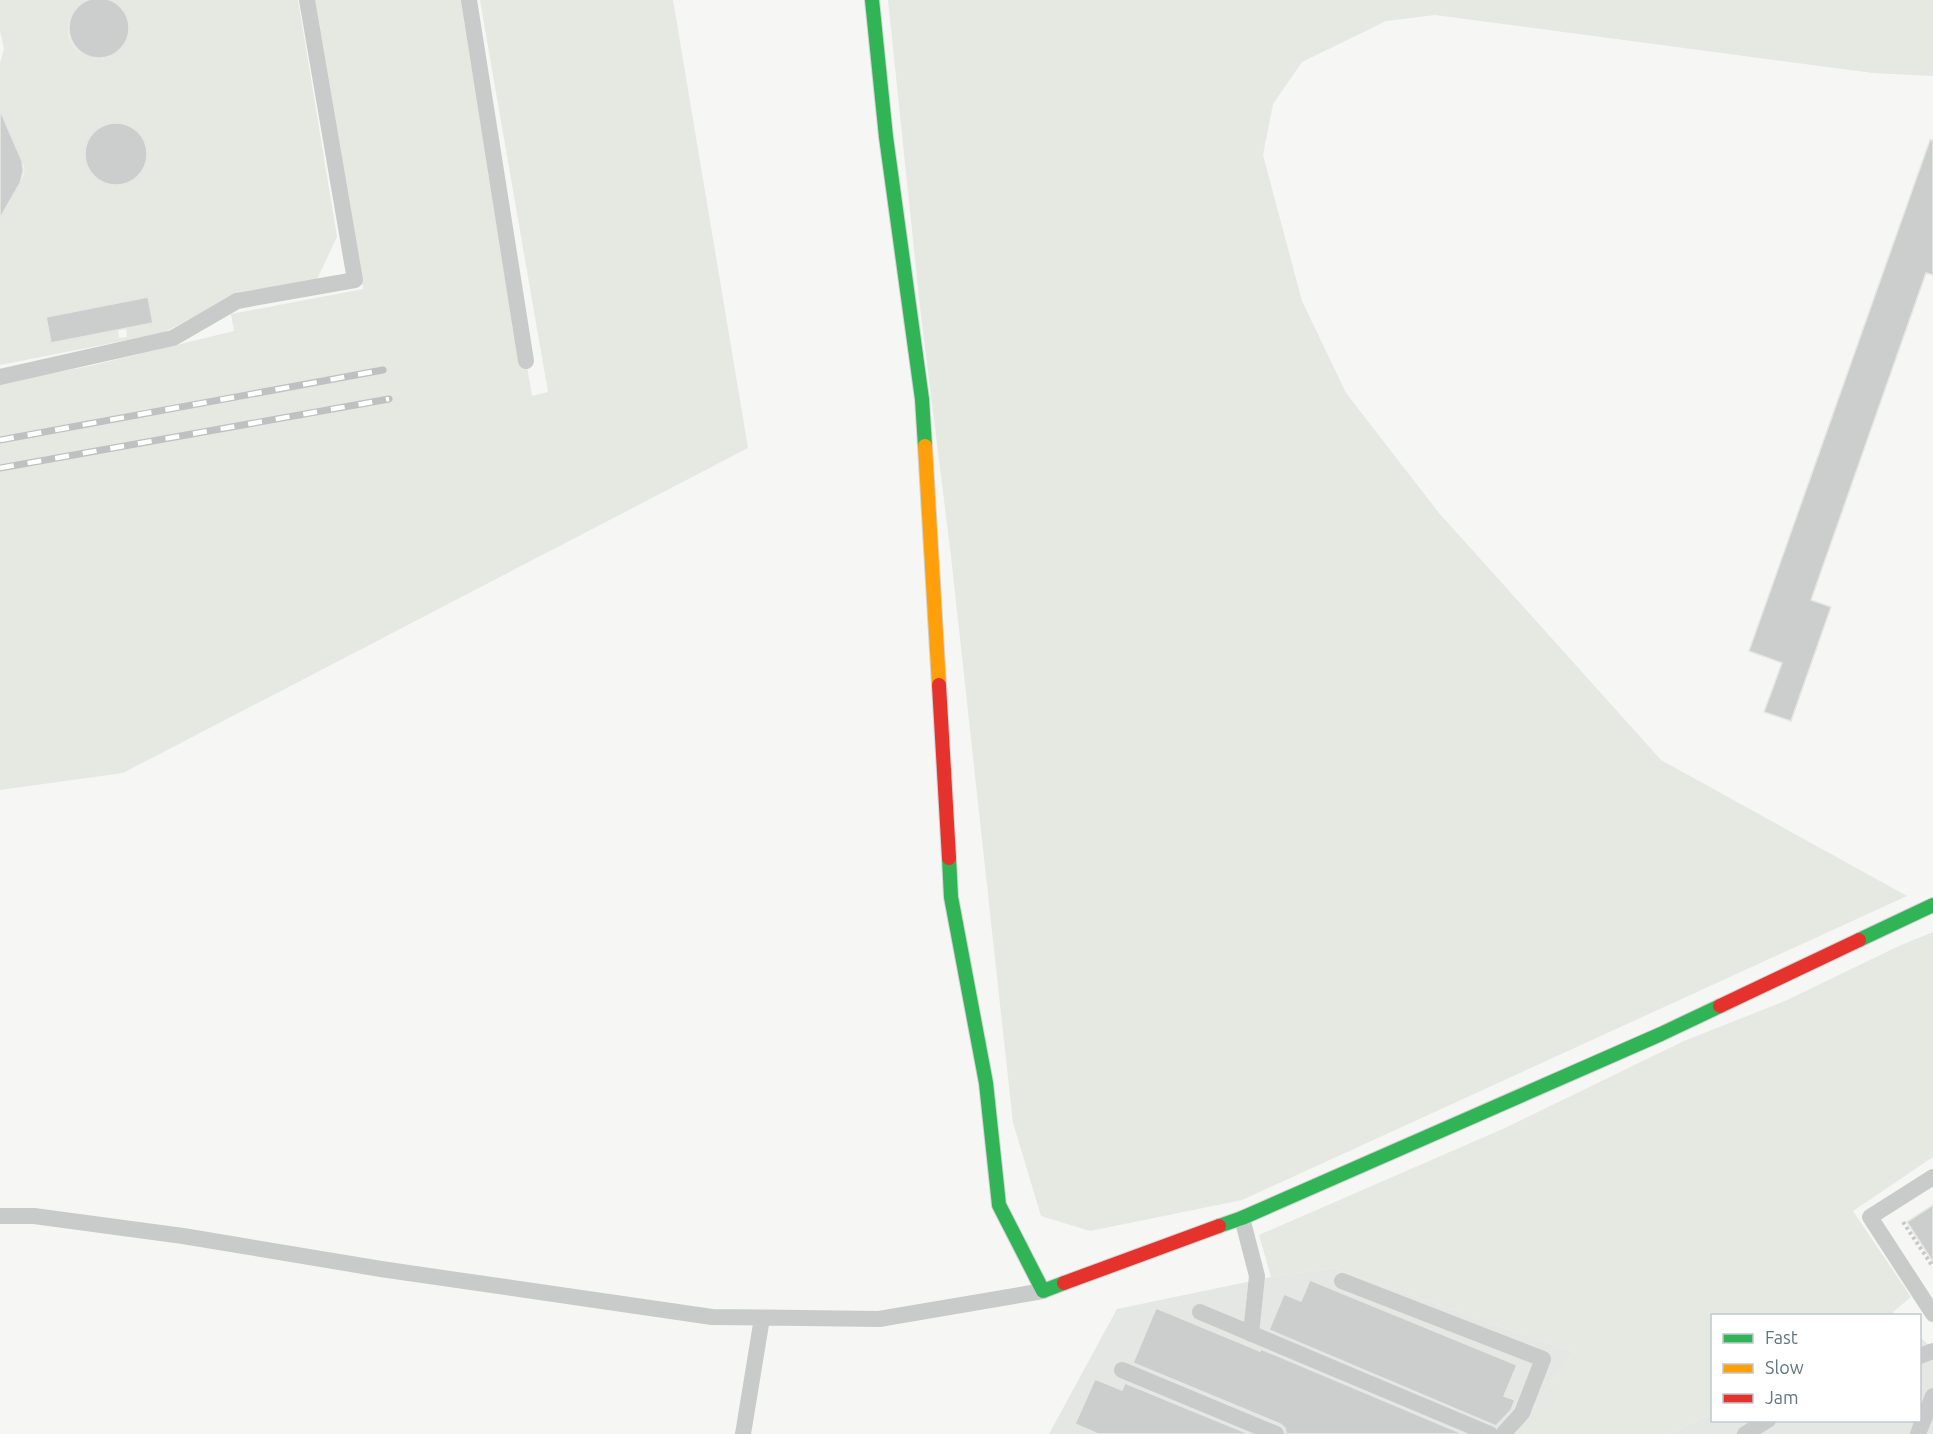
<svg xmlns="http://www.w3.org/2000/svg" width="1933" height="1434" font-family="Ubuntu,sans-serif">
	<rect width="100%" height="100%" fill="#f6f6f5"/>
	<!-- built -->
	<path fill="#e5e7e5" d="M1333,1268L1573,1352L1513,1434H1049L1117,1309L1271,1277Z
		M1920,1337L1933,1349V1434H1669L1712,1413V1420H1920Z"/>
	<!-- green -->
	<path fill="#e6e8e2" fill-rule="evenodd" d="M0,0H86C75,6 68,16 68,30C68,39 73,48 81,53C116,77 151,20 111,0H298L337,237L317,279L240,292L163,333L0,365V200C12,193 31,178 22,161C17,153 6,146 0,140V63L4,49L0,31ZM115,123C158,125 155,186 114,184C107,184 99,180 94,175C75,155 90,126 115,123ZM148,298L153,323L126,329L127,337L119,338L118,330L52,343L46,318Z
		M315,0H465L532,396L548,392L480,0H673L748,448L123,773L0,790V383L90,366L234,331L231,314L363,289Z
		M888,0H1933V76L1873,73L1435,15L1386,21L1302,62L1273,104L1263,155L1302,301L1346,393L1439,513L1661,760L1907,896L1242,1200L1090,1231L1041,1216L1013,1123L951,556L920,307Z
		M1933,932V1157L1853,1211L1911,1297L1893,1312L1896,1315L1712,1316V1413L1669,1434H1513L1573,1352L1333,1268L1271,1277L1259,1235L1505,1128L1684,1041L1785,1001L1901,945Z"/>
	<!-- building -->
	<path fill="#cccece" stroke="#e6e6e5" stroke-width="1.5" d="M69 28a30 30 0 1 1 60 0a30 30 0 1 1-60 0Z
		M0,110L22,161L23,172L20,183L0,218Z
		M85 154a31 31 0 1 1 62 0a31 31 0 1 1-62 0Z
		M1930,140H1933V275L1926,273L1811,600L1831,607L1791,721L1764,712L1782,663L1749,651Z
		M148,297L153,323L51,343L46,317Z
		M1933,1205V1262L1907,1222Z
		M1310,1280L1517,1365L1504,1396L1515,1400L1511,1410L1496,1426L1269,1330L1284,1294L1301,1301Z
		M1156,1308L1260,1351L1261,1349L1463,1434H1286L1285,1428L1280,1424L1133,1363Z
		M1095,1379L1122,1390L1125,1383L1249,1434H1098L1075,1424Z"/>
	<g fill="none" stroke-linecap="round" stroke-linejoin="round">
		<defs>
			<path id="fast" d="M872,0L886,137L922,399L925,446
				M949,858L951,897L986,1083L999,1205L1043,1291L1064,1283
				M1859,940L1933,905
				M1219,1226L1242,1218L1661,1034L1720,1006"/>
			<path id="slow" d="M925,446L939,685"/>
			<path id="jam" d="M939,685L949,858
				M1720,1006L1859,940
				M1064,1283L1219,1226"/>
		</defs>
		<!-- fast casing -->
		<use href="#fast" stroke="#d2d3d3" stroke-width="16"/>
		<!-- slow casing -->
		<use href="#slow" stroke="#d2d3d3" stroke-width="16"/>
		<!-- jam casing -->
		<use href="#jam" stroke="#d2d3d3" stroke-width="16"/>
		<!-- path -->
		<path stroke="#c7c8c9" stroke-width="4" stroke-dasharray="3 3" stroke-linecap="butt" d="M1903,1222L1933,1267"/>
		<!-- lane -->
		<path stroke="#c9cbcb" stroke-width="16" d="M469,0L526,361
			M0,377L173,338L237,301L355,280L307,0
			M1933,1177L1870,1217L1933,1314
			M0,1216H34L183,1236L381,1269L712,1317L879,1319L1043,1291
			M1242,1218L1257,1276L1251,1334
			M1342,1281L1543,1359L1522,1413L1503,1434
			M1200,1312L1490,1434
			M1920,1356L1933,1351
			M1122,1370L1276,1434
			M743,1434L762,1318
			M1745,1434L1768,1420
			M1918,1434L1933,1396"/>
		<!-- fast -->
		<use href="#fast" stroke="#30b455" stroke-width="14"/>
		<!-- slow -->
		<use href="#slow" stroke="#ff9f0a" stroke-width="14"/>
		<!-- jam -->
		<use href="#jam" stroke="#e5322d" stroke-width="14"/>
		<defs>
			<path id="rail" d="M0,440L383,370
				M0,468L389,399"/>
		</defs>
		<!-- rail casing -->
		<use href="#rail" stroke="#bfc0c1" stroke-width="7"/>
		<!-- rail -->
		<use href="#rail" stroke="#fff" stroke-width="4.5" stroke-dasharray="14" stroke-linecap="butt"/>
	</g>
	<!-- legend -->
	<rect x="1711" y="1314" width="210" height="108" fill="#ffffff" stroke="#c0c9cc" stroke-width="1.5"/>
	<rect x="1723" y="1334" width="30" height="9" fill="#30b455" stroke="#c0c9cc" stroke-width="1.5"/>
	<text x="1765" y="1344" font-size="18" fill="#62777f">Fast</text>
	<rect x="1723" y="1364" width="30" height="9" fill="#ff9f0a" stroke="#c0c9cc" stroke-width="1.5"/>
	<text x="1765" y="1374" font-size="18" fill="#62777f">Slow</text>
	<rect x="1723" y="1394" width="30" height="9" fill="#e5322d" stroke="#c0c9cc" stroke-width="1.5"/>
	<text x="1765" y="1404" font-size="18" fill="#62777f">Jam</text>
</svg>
